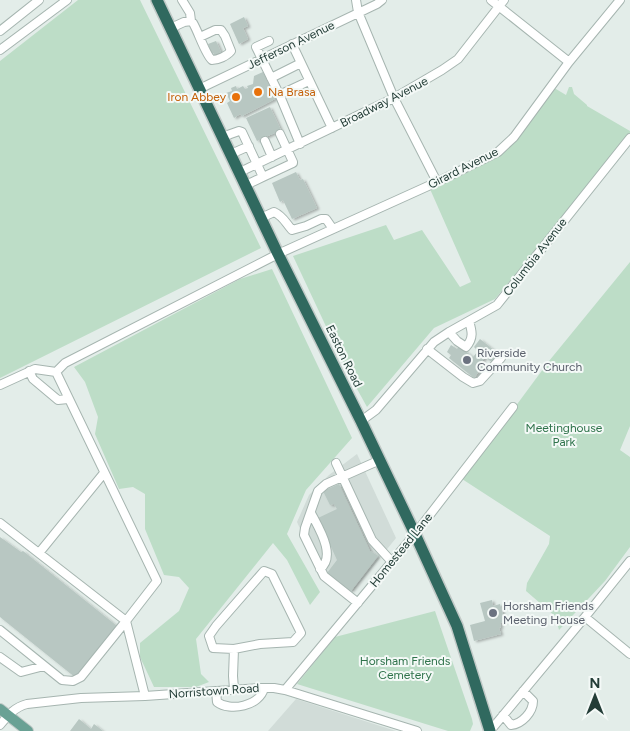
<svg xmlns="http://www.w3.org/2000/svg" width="630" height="731" font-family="Figtree,sans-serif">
	<defs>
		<filter id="shadow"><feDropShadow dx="2.5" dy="1.5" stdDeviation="1" flood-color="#0004"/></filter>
	</defs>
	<rect width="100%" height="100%" fill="#e3ede9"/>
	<!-- built -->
	<path fill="#d1dcd8" d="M357,454L396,538L346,600L323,579L297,522L309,495L329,475Z
		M296,699L396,731H268Z"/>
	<!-- green -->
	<path fill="#bdddc7" d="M78,0H140L261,248L0,378V61Z
		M551,86L566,95L569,87H572L574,94L587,105V106L630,131V138L495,299L434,328L367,407L346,369L293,256L386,225L394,240L422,230L460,287L471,282L430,189L476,166L515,142Z
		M630,262V426L620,450L630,457V547L605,581L559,630L555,616L526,591L527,583L549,544L550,536L462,479L549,361Z
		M272,269L352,438L306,490L287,534L320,592L310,605L287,560L273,543L196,639L201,674L209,682L196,687H154L140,657V643L179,611L189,588L179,577L164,575L145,529V494L133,487L119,489L95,434L98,417L85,382L74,367L240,279Z
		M435,611L472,719L473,724L470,731H448L297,684L335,637Z"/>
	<!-- building -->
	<path fill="#b8c7c2" filter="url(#shadow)" d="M244,17L248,26L243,28L248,39L239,44L230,24Z
		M216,41L221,52L214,55V53L211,54L208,44Z
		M263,72L275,99L242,116L240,114L234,118L227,103L230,101L226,93L232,91L231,88L236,86L237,89L243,86L245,89L248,88L247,86L253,84L254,76Z
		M270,107L281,130L257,141L246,118Z
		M296,172L300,180L303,179L317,208L292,219L283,200L280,202L272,183Z
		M480,339L500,355L493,363L485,357L480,364L483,366L474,378L449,358L451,355L447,352L451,345L457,349L459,346L473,357L478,351L474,347Z
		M339,484L370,551L378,556L351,591L327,573L337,560L318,518L337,509L334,504L330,505L323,491Z
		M0,537L21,552L23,551L117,626L76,678L0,617Z
		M492,600L493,606L500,604L505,622L500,623L501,627L499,628L501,634L474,641L470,625L485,621L480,603Z
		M79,719L91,729L94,724L103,731H70Z"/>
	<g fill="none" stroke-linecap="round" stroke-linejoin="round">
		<defs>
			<path id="minor" d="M182,0L190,13L191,21
				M356,0L358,12L394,98L437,182
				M491,0L569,62
				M171,28L184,22L191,21L193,23C198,31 206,56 212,60C218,60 227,56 231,51L225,36L221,30H215L200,37
				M0,31L39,0
				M269,41L256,47L257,49L280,96L300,144
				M292,44L332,128
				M0,50L67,0
				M271,78L301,63
				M199,89L377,4L382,0
				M279,95L309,81
				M222,137L239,131L242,132L263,177L246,185
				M265,141L272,157
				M231,154L249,146
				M240,172L394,98L442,70L458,59L504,0
				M263,177L293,163V162L280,134
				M261,218L274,212C283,216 285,222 292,230L306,226L321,219H326L333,229
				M449,332L457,341L466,347C474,338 472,331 469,321
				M427,349L463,377L473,383L480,381L501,358
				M29,371L33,379L58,400L68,399
				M56,372L157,581L126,621L145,696
				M0,385L35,369L56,372L65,363L278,254L437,182L498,152L514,137L569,62L620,0
				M361,421L376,410L434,342L449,332L497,305L630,138
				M336,463L372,540L392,562
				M311,513C318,527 337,556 320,569
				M0,523L126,621L81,677L73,681L62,680L0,630
				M39,553L104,473
				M264,571L272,574L301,633L293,642L260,644L234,649L213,648L209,636L216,626Z
				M358,603L324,576L304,535L305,528L318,491L326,484L380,460
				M585,617L630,654
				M234,649L233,676L234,689
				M0,657L21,672L44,666
				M285,690L415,534L513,407
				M216,691L217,702C230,712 260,706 264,688
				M503,715L511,725C522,724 533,712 533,701L523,691
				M0,725C8,715 15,707 27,704L81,698L145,696L259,688H274L285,690L417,731
				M490,731L585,617L630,561"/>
			<path id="major" d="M0,709L28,731"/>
			<path id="highway" d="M157,0L278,254L361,421L415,534L457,626L490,731"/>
		</defs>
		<!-- minor casing -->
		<use href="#minor" stroke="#a6b5b0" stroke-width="10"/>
		<!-- major casing -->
		<use href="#major" stroke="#c1c9c7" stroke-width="12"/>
		<!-- highway casing -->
		<use href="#highway" stroke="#c1c9c7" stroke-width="14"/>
		<!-- minor -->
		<use href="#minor" stroke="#fff" stroke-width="8"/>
		<!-- major -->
		<use href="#major" stroke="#69a194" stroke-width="10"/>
		<!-- highway -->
		<use href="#highway" stroke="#30695f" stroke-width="11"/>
	</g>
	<!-- markers -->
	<g fill="#e8710a" stroke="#f4f9f7" stroke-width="2">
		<circle cx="258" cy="92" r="5"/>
		<circle cx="236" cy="97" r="5"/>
	</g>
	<g fill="#6b7280" stroke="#f4f9f7" stroke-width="2">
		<circle cx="467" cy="360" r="5"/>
		<circle cx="493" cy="613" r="5"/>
	</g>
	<g text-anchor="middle" stroke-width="4" stroke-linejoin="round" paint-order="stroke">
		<!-- street labels -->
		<g font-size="12" fill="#233d37" stroke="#f4f9f7">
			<text transform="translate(291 45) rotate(-26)" y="4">Jefferson Avenue</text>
			<text transform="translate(384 102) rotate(-27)" y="4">Broadway Avenue</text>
			<text transform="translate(463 168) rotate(-27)" y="4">Girard Avenue</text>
			<text transform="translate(535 257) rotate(-52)" y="4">Columbia Avenue</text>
			<text transform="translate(344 356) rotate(64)" y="4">Easton Road</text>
			<text transform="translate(401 550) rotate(-51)" y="4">Homestead Lane</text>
			<text transform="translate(214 691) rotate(-4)" y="4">Norristown Road</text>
		</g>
		<!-- food labels -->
		<g font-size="12" fill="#c56008" stroke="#f4f9f7" text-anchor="start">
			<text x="268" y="96">Na Brasa</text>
			<text x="226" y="101" text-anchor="end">Iron Abbey</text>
		</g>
		<!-- worship labels -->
		<g font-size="12" fill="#5b616d" stroke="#f4f9f7" text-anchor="start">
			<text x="477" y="357">Riverside<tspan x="477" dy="14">Community Church</tspan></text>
			<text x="503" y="610">Horsham Friends<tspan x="503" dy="14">Meeting House</tspan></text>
		</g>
		<!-- park labels -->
		<g font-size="12" fill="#2f734b" stroke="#f4f9f7">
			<text x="564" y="432">Meetinghouse<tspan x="564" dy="14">Park</tspan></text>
			<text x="405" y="665">Horsham Friends<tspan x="405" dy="14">Cemetery</tspan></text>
		</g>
	</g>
	<!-- north arrow -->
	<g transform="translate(595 696)" stroke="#f4f9f7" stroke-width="4" paint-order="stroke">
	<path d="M0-4L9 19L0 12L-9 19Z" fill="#233d37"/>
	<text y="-8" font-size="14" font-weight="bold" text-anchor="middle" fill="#233d37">N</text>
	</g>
</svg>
